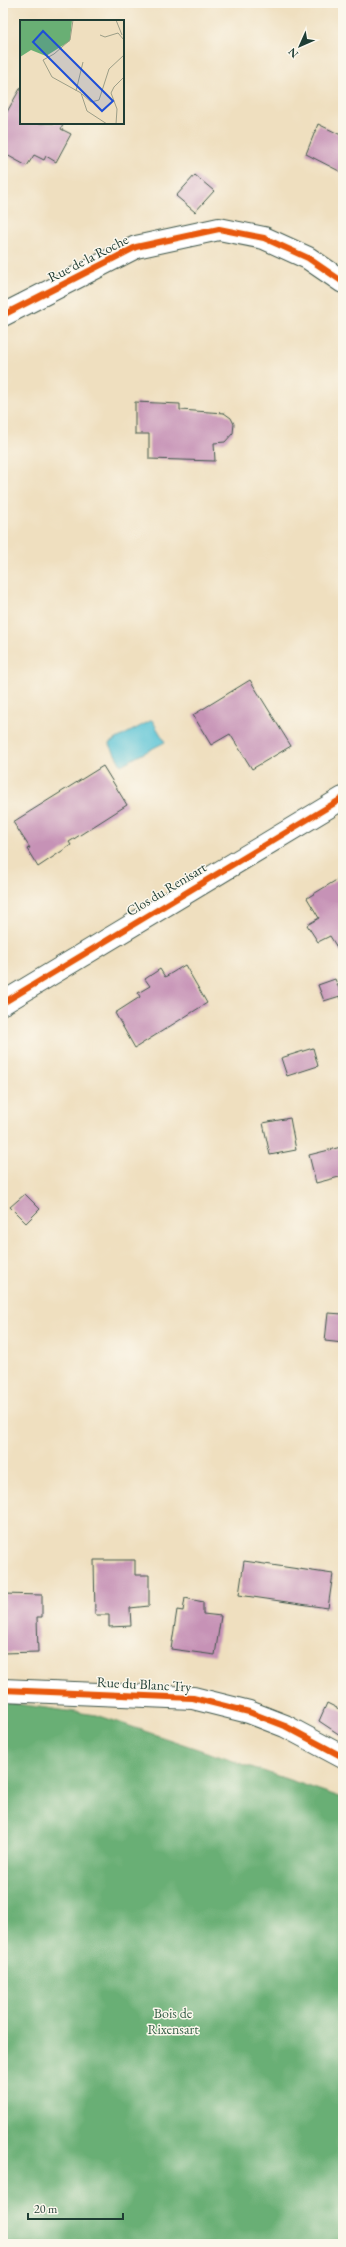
<svg xmlns="http://www.w3.org/2000/svg" width="346" height="2247" font-family="'EB Garamond',serif">
	<rect width="100%" height="100%" fill="#fbf7ec"/>
	<filter id="ink" filterUnits="userSpaceOnUse"><feTurbulence type="fractalNoise" baseFrequency=".025" numOctaves="2"/><feDisplacementMap in="SourceGraphic" scale="8" xChannelSelector="R" yChannelSelector="G"/><feConvolveMatrix kernelMatrix="1 2 1 2 8 2 1 2 1" color-interpolation-filters="sRGB"/></filter>
	<filter id="wash" filterUnits="userSpaceOnUse"><feTurbulence type="fractalNoise" baseFrequency=".012" numOctaves="4" result="noise"/><feDisplacementMap in="SourceGraphic" scale="16" xChannelSelector="R" yChannelSelector="G"/><feGaussianBlur stdDeviation="0.9" result="paint"/><feColorMatrix in="noise" values="0 0 0 0 0 0 0 0 0 0 0 0 0 0 0 0 0 1.4 0 .05"/><feComposite in="paint" operator="in"/></filter>
	<g filter="url(#wash)">
		<rect width="100%" height="100%" fill="#efdfbf"/>
		<!-- forest -->
		<path fill="#69af74" stroke="#447654" d="M3,1702L97,1715L343,1798V2244H3Z"/>
		<!-- water -->
		<path fill="#59c3d5" stroke="#3c8084" d="M152,720L165,742L121,765L109,743Z"/>
		<g id="blocks">
			<!-- building -->
			<path fill="#c692b6" d="M21,87V123H64L61,129L71,134L56,162L46,156L44,160L34,155L27,166L3,153V139L5,136L3,134V119Z
				M318,124L343,136V173L306,154Z
				M195,175L214,191L195,212L176,196Z
				M135,402L180,404V410L224,413L231,418L234,424L233,433L225,442L214,443L215,461L149,459V434H135Z
				M250,680L291,746L252,769L230,734L211,745L193,715Z
				M103,766L127,805L69,842L71,845L38,867L27,849L30,848L13,822Z
				M343,876V957L330,936L318,942L307,925L319,918L307,898Z
				M185,965L207,1003L135,1048L115,1013L140,997L138,993L150,986L145,979L160,969L165,977Z
				M335,979L340,991L343,989V1004L340,996L324,1001L318,985Z
				M313,1048L318,1066L287,1076L281,1058Z
				M290,1118L296,1150L270,1155L263,1123Z
				M341,1147L343,1153V1176L316,1183L309,1155Z
				M25,1194L40,1209L26,1223L10,1207Z
				M328,1313L343,1314V1343L325,1341Z
				M94,1560H135V1575H149V1606L130,1608L131,1626L109,1627V1615H95Z
				M244,1561L333,1574L328,1608L239,1595Z
				M3,1594L42,1595V1617H37L38,1652L3,1653Z
				M185,1598L203,1602V1614L221,1616L215,1655L171,1649L177,1610L183,1611Z
				M327,1703L343,1711V1737L319,1721Z"/>
		</g>
	</g>
	<g filter="url(#ink)">
		<use href="#blocks" fill-opacity="0" stroke="#3e5549" stroke-width="1"/>
		<g fill="none" stroke-linecap="round" stroke-linejoin="round">
			<defs>
				<path id="minor" d="M3,315L136,247L219,229L264,238L308,258L343,282
					M3,1003L343,798
					M3,1690L193,1698L249,1712L285,1726L343,1757"/>
			</defs>
			<!-- minor casing -->
			<use href="#minor" stroke="#3e5549" stroke-width="24"/>
			<!-- minor -->
			<use href="#minor" stroke="#fff" stroke-width="22"/>
			<defs>
				<path id="cycleway" d="M3,315L136,247L219,229L264,238L308,258L343,282
					M3,1003L343,798
					M3,1690L193,1698L249,1712L285,1726L343,1757"/>
			</defs>
			<!-- cycleway casing -->
			<use href="#cycleway" stroke="#fbf7ec" stroke-width="8"/>
			<!-- cycleway -->
			<use href="#cycleway" stroke="#e8590c" stroke-width="6"/>
		</g>
	</g>
	<g text-anchor="middle" stroke-width="3" stroke-linejoin="round" paint-order="stroke">
		<!-- street labels -->
		<g font-size="14" fill="#1f3d34" stroke="#fbf7ec">
			<text transform="translate(88 258) rotate(-27)" y="5">Rue de la Roche</text>
			<text transform="translate(166 889) rotate(-31)" y="5">Clos du Renisart</text>
			<text transform="translate(144 1684) rotate(3)" y="5">Rue du Blanc Try</text>
		</g>
		<!-- park labels -->
		<g font-size="14" fill="#386049" stroke="#fbf7ec">
			<text x="173" y="2018">Bois de<tspan x="173" dy="16">Rixensart</tspan></text>
		</g>
	</g>
	<!-- overview -->
	<g transform="translate(20 20)">
		<rect width="104" height="104" fill="#efdfbf"/>
		<path d="M0,0H52L50,21L26,36L11,30L0,37Z" fill="#69af74"/>
		<path fill="none" stroke="#9c9e87" stroke-width="1" d="M53,0L50,20L34,34L23,40L32,57L61,73L67,91L87,104M96,0L102,15M80,15L85,17L98,13L104,20M56,71L63,42M62,74L71,82L79,80L89,49L104,35M96,104L97,89L91,73L94,67L104,57"/>
		<path fill="#1d4ed8" fill-opacity="0.15" stroke="#1d4ed8" stroke-width="2" d="M23,11L93,81L82,91L13,22Z"/>
		<rect width="104" height="104" fill="none" stroke="#1f3d34" stroke-width="2"/>
	</g>
	<!-- margin -->
	<rect width="346" height="2247" fill="none" stroke="#fbf7ec" stroke-width="16"/>
	<!-- north arrow -->
	<g transform="translate(300 46) rotate(225)" stroke="#fbf7ec" stroke-width="3" paint-order="stroke">
	<path d="M0-3L7 15L0 10L-7 15Z" fill="#1f3d34"/>
	<text y="-6" font-size="11" font-weight="bold" text-anchor="middle" fill="#1f3d34">N</text>
	</g>
	<!-- scale -->
	<path d="M28 2213v6h95v-6" fill="none" stroke="#1f3d34" stroke-width="2"/>
	<text x="34" y="2213" font-size="12" fill="#1f3d34" stroke="#fbf7ec" stroke-width="3" paint-order="stroke">20 m</text>
</svg>
